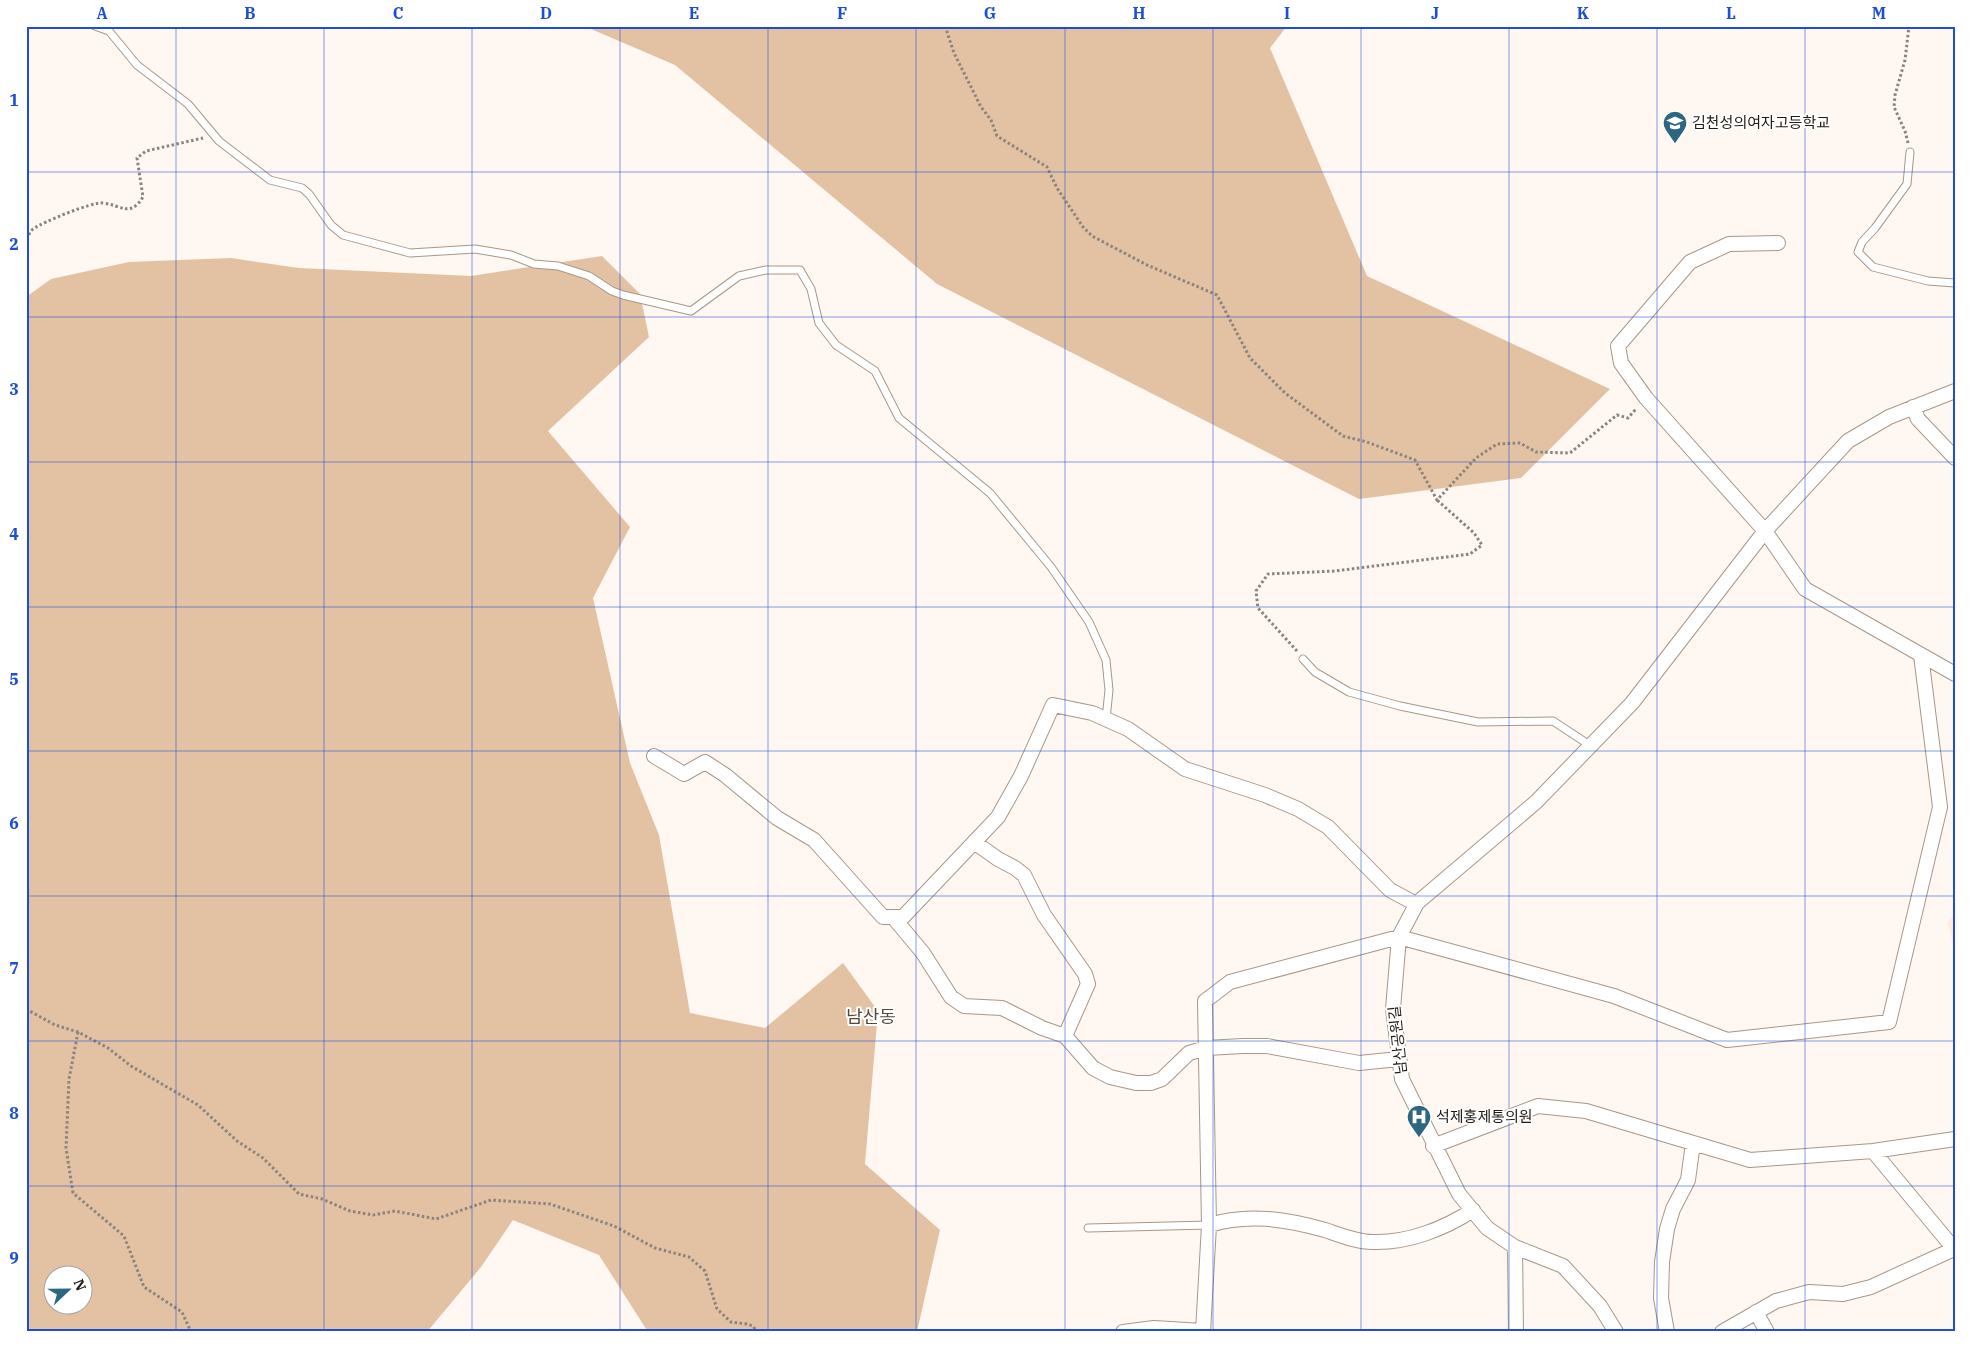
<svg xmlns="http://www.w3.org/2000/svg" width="1981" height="1358" font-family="'IBM Plex Serif','Noto Sans KR',serif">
	<rect width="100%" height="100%" fill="#fff7f1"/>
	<!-- built -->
	<path fill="#feebd9" d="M1955,911V952L1948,923Z"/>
	<!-- forest -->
	<path fill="#e3c2a3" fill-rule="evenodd" d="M584,26H1287L1270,48L1367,276L1610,389L1521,478L1359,499L937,284L675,65Z
		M602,256L640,294L649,337L548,431L630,527L593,598L630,763L659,835L690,1013L765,1028L843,963L878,1011L865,1164L940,1230L917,1332H648L599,1255L513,1220L481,1267L427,1332H26V297L51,279L129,262L231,258L299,268L471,276ZM52,1276H82V1306H52Z"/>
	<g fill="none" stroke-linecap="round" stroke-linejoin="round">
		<defs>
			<path id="lane" d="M95,26L109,31L137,65L188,104L219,141L270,180L302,188L309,194L331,225L343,235L410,253L475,249L511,255L534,264L558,266L589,276L612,291L623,295L691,311L739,276L766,270H800L811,289L819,323L836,345L875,371L899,418L990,493L1051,567L1089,622L1106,660L1109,690L1106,719
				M1910,152L1907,184L1875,228L1862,242L1858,252L1873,267L1928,281L1955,283
				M1303,659L1315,672L1349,692L1400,706L1478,722L1553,721L1591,746
				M1088,1228L1209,1225"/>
			<path id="street" d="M1778,243L1729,244L1690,262L1618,346L1621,363L1646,398L1765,531L1805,589L1955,674
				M1913,407L1918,419L1955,458
				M654,756L684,774L705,762L725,775L777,818L814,840L883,917H903L998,817L1021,776L1053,705L1092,713L1128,729L1185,769L1265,795L1298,809L1328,827L1390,890L1416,904
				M974,842L998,859L1015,868L1024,875L1044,915L1085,974L1088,984L1065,1036
				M893,917L923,953L951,997L964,1006L1002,1008L1042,1028L1065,1036L1093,1068L1110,1077L1136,1083H1151L1162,1079L1189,1053L1206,1048L1243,1046H1267L1359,1063L1399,1059
				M1433,1146L1538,1106L1586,1111L1750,1160L1873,1151L1955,1139
				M1873,1151L1955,1250
				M1209,1225C1248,1213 1286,1219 1325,1230C1340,1235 1357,1242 1373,1242C1408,1243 1444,1229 1473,1210
				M1515,1247L1516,1332
				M1756,1312L1767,1332
				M1123,1332L1154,1328L1203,1331
				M1203,1332L1209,1225L1205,1001L1230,982L1399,937L1614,996L1727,1040L1889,1022L1940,807L1921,655
				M1616,1332L1600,1306L1563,1266L1515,1247L1487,1228L1459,1194L1402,1079L1393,1009L1399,937L1417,903L1536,802L1632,703L1765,531L1848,441L1889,417L1955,391
				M1667,1332L1661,1298L1662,1262L1667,1229L1673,1209L1688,1180L1693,1143
				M1722,1332L1776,1301L1809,1292L1843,1294L1871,1287L1954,1249"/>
		</defs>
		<!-- lane casing -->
		<use href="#lane" stroke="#a89788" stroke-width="9"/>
		<!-- street casing -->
		<use href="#street" stroke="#a89788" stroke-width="16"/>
		<!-- path -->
		<path stroke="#8b847e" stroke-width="3" stroke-dasharray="2.5 2.5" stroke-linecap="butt" d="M945,26L954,53L981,107L991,120L997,136L1047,167L1057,188L1083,227L1092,236L1147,265L1217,295L1250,358L1285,393L1343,436L1367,442L1415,460L1437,500L1476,458L1497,444L1520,443L1536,452L1570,453L1617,415L1628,418L1636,409
			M1908,143L1905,131L1894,107L1895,95L1905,60L1909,26
			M26,239C28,236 30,232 33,229C43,222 91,202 103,203C121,205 130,218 143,197L137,158L146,151L203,138
			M1297,651L1258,608L1256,591L1268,574L1335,571L1470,554L1482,545L1474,533L1437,500
			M26,1009L55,1025L78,1032L108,1048L131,1066L198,1105L237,1141L263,1158L299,1194L322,1199L350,1211L373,1215L395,1211L436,1219L491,1200L550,1204L614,1226L655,1248L689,1257L705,1271L717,1309L731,1322L747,1324L753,1326L757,1332
			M78,1032L69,1079L66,1148L73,1193L124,1236L144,1287L182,1312L191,1332"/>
		<!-- lane -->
		<use href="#lane" stroke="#fff" stroke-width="7"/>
		<!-- street -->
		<use href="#street" stroke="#fff" stroke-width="14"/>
	</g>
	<!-- grid -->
	<path fill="none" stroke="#1d4ed8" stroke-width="1" stroke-opacity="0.55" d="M176,26V1332M324,26V1332M472,26V1332M620,26V1332M768,26V1332M916,26V1332M1065,26V1332M1213,26V1332M1361,26V1332M1509,26V1332M1657,26V1332M1805,26V1332M26,172H1955M26,317H1955M26,462H1955M26,607H1955M26,751H1955M26,896H1955M26,1041H1955M26,1186H1955"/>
	<!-- icons -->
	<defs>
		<symbol id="school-pin" viewBox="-11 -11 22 30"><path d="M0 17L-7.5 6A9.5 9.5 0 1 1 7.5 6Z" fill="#2c667f" stroke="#fff"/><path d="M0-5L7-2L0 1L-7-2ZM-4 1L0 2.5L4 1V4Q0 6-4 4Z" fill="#fff"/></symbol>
		<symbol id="hospital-pin" viewBox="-11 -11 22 30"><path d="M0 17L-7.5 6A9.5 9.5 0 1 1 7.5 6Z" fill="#2c667f" stroke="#fff"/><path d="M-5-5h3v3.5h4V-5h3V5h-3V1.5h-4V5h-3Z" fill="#fff"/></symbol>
	</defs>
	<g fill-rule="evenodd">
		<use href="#school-pin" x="1661" y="109" width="28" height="38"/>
		<use href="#hospital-pin" x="1405" y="1103" width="28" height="38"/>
	</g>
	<g text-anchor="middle" stroke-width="4" stroke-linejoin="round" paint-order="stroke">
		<!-- poi labels -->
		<g font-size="15" fill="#211b15" stroke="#fff" text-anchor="start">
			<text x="1692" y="128">김천성의여자고등학교</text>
			<text x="1436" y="1122">석제홍제통의원</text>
		</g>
		<!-- street labels -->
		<g font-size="15" fill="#211b15" stroke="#fff">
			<text transform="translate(1398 1040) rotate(-96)" y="5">남산공원길</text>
		</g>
		<!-- quarter labels -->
		<g font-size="18" fill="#56473a" stroke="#fff">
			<text x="871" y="1023">남산동</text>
		</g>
	</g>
	<!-- border -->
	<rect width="1981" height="1358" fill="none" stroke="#ffffff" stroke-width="55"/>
	<!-- north arrow -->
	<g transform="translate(68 1290) rotate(68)"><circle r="24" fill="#ffffff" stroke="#a6a4a1"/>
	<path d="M0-4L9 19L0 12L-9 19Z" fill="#2c667f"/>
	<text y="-8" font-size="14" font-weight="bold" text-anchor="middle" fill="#211b15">N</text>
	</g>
	<rect x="28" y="28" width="1926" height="1302" fill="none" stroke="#1d4ed8" stroke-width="2"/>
	<g font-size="16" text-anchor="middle" font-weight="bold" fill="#1d4ed8">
		<text x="102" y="19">A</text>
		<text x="250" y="19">B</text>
		<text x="398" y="19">C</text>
		<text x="546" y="19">D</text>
		<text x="694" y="19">E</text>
		<text x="842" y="19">F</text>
		<text x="990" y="19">G</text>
		<text x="1139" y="19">H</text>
		<text x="1287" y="19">I</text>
		<text x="1435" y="19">J</text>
		<text x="1583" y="19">K</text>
		<text x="1731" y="19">L</text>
		<text x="1879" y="19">M</text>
		<text x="14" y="106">1</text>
		<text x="14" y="250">2</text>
		<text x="14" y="395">3</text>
		<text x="14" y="540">4</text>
		<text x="14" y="685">5</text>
		<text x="14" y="829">6</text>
		<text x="14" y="974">7</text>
		<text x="14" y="1119">8</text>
		<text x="14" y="1264">9</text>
	</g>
</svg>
